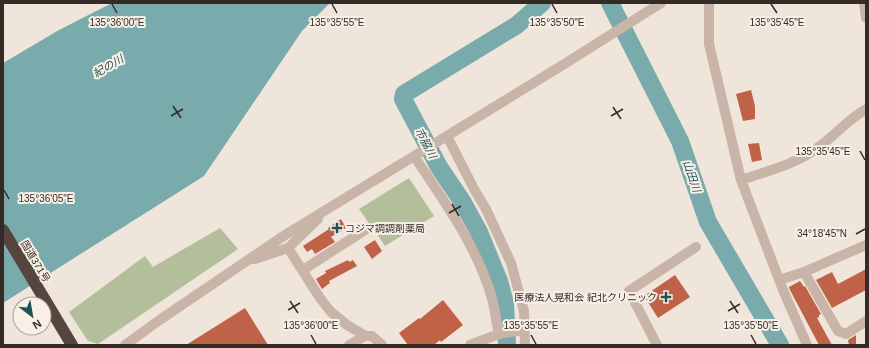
<svg xmlns="http://www.w3.org/2000/svg" width="869" height="348" font-family="Helvetica,'Noto Sans JP',sans-serif">
	<rect width="100%" height="100%" fill="#f0e5da"/>
	<!-- green -->
	<path fill="#b3be9b" d="M409,178L434,216L385,246L359,209Z
		M220,228L238,249L98,344L88,341L69,312L145,256L153,267Z"/>
	<!-- water -->
	<path fill="#7aabac" d="M112,3H330L302,31L204,176L3,303V63L59,30Z"/>
	<g fill="none" stroke-linecap="round" stroke-linejoin="round">
		<!-- river -->
		<path stroke="#7aabac" stroke-width="18" d="M610,3L680,141L708,222L780,345
			M507,345L505,303L499,281L479,232L462,201L439,167L403,99L404,94L517,25L542,3"/>
	</g>
	<!-- building -->
	<path fill="#c06248" d="M751,90L755,106V119L743,121L736,94Z
		M759,143L762,160L752,162L748,144Z
		M341,219L346,228L331,237L335,242L315,254L312,249L307,252L303,246L329,229L328,228Z
		M375,240L382,251L372,259L364,247Z
		M348,260L349,262L353,260L357,266L329,281L330,283L322,289L316,279L326,273L325,271Z
		M866,269V290L832,308L816,280L832,272L838,284Z
		M675,275L690,297L658,318L644,296Z
		M800,281L804,287L805,286L821,314L819,315V317L817,318L832,345H819L790,290L789,287Z
		M443,300L463,325L441,342L440,340L434,345H408L399,333L419,318L420,319Z
		M245,308L268,345H186Z
		M856,335V345H849L848,340Z"/>
	<g fill="none" stroke-linecap="round" stroke-linejoin="round">
		<!-- minor -->
		<path stroke="#c8b5a7" stroke-width="10" d="M709,3V44L741,180L783,290L807,345
			M864,3L866,18
			M447,136L474,189L486,209L511,263L524,311L525,345
			M414,156C444,201 475,243 491,295C495,308 496,322 499,334
			M741,180C768,171 797,164 820,146C836,134 848,120 866,109
			M288,248L320,298L331,312L347,325L359,332L365,336H372L382,345
			M255,259L288,248L318,219
			M303,270L368,228
			M804,272L838,331L846,334L866,321
			M779,280L804,272L866,245
			M125,345L161,319L285,235L566,63L661,3
			M349,345L365,336
			M470,345L499,334L524,330
			M657,345L629,291L696,247"/>
		<!-- highway -->
		<path stroke="#55453e" stroke-width="12" d="M3,230L72,345"/>
	</g>
	<!-- ticks -->
	<path fill="none" stroke="#342b27" stroke-width="1.5" d="M112,4L117,13M332,4L337,13M552,4L557,13M771,4L777,13M173,106L181,118M613,107L621,119M171,116L183,109M611,116L623,109M860,151L865,160M4,190L9,199M452,204L459,216M449,213L461,206M856,234L865,229M290,301L298,313M730,301L738,313M288,310L300,303M728,311L740,304M311,335L316,344M531,335L536,344M751,335L756,344"/>
	<!-- markers -->
	<g fill="#1e5254" stroke="#f8efe6" stroke-width="1.5">
		<path d="M335 222h4v4h4v4h-4v4h-4v-4h-4v-4h4z"/>
		<path d="M664 291h4v4h4v4h-4v4h-4v-4h-4v-4h4z"/>
	</g>
	<g text-anchor="middle" stroke-width="4" stroke-linejoin="round" paint-order="stroke">
		<!-- poi labels -->
		<g font-size="10" fill="#342b27" stroke="#f8efe6" text-anchor="start">
			<text x="345" y="232">コジマ調調剤薬局</text>
			<text x="657" y="301" text-anchor="end">医療法人晃和会 紀北クリニック</text>
		</g>
		<!-- street labels -->
		<g font-size="10" fill="#342b27" stroke="#f8efe6">
			<text transform="translate(36 261) rotate(59)" y="4">国道371号</text>
		</g>
		<!-- water labels -->
		<g font-size="11" font-style="italic" fill="#1e5254" stroke="#f8efe6">
			<text transform="translate(108 66) rotate(-30)" y="4">紀の川</text>
			<text transform="translate(426 143) rotate(62)" y="4">市脇川</text>
			<text transform="translate(692 176) rotate(71)" y="4">山田川</text>
		</g>
	</g>
	<g font-size="10" text-anchor="middle" fill="#342b27" stroke="#f8efe6" stroke-width="4" stroke-linejoin="round" paint-order="stroke">
		<text x="117" y="26">135°36'00"E</text>
		<text x="557" y="26">135°35'50"E</text>
		<text x="777" y="26">135°35'45"E</text>
		<text x="337" y="26">135°35'55"E</text>
		<text x="823" y="155">135°35'45"E</text>
		<text x="46" y="202">135°36'05"E</text>
		<text x="822" y="237">34°18'45"N</text>
		<text x="311" y="329">135°36'00"E</text>
		<text x="531" y="329">135°35'55"E</text>
		<text x="751" y="329">135°35'50"E</text>
	</g>
	<!-- border -->
	<rect width="869" height="348" fill="none" stroke="#342b27" stroke-width="8"/>
	<!-- north arrow -->
	<g transform="translate(32 316) rotate(149)"><circle r="19" fill="#f8efe6" stroke="#aaa19a"/>
	<path d="M0-3L7 15L0 10L-7 15Z" fill="#1e5254"/>
	<text y="-6" font-size="11" font-weight="bold" text-anchor="middle" fill="#342b27">N</text>
	</g>
</svg>
